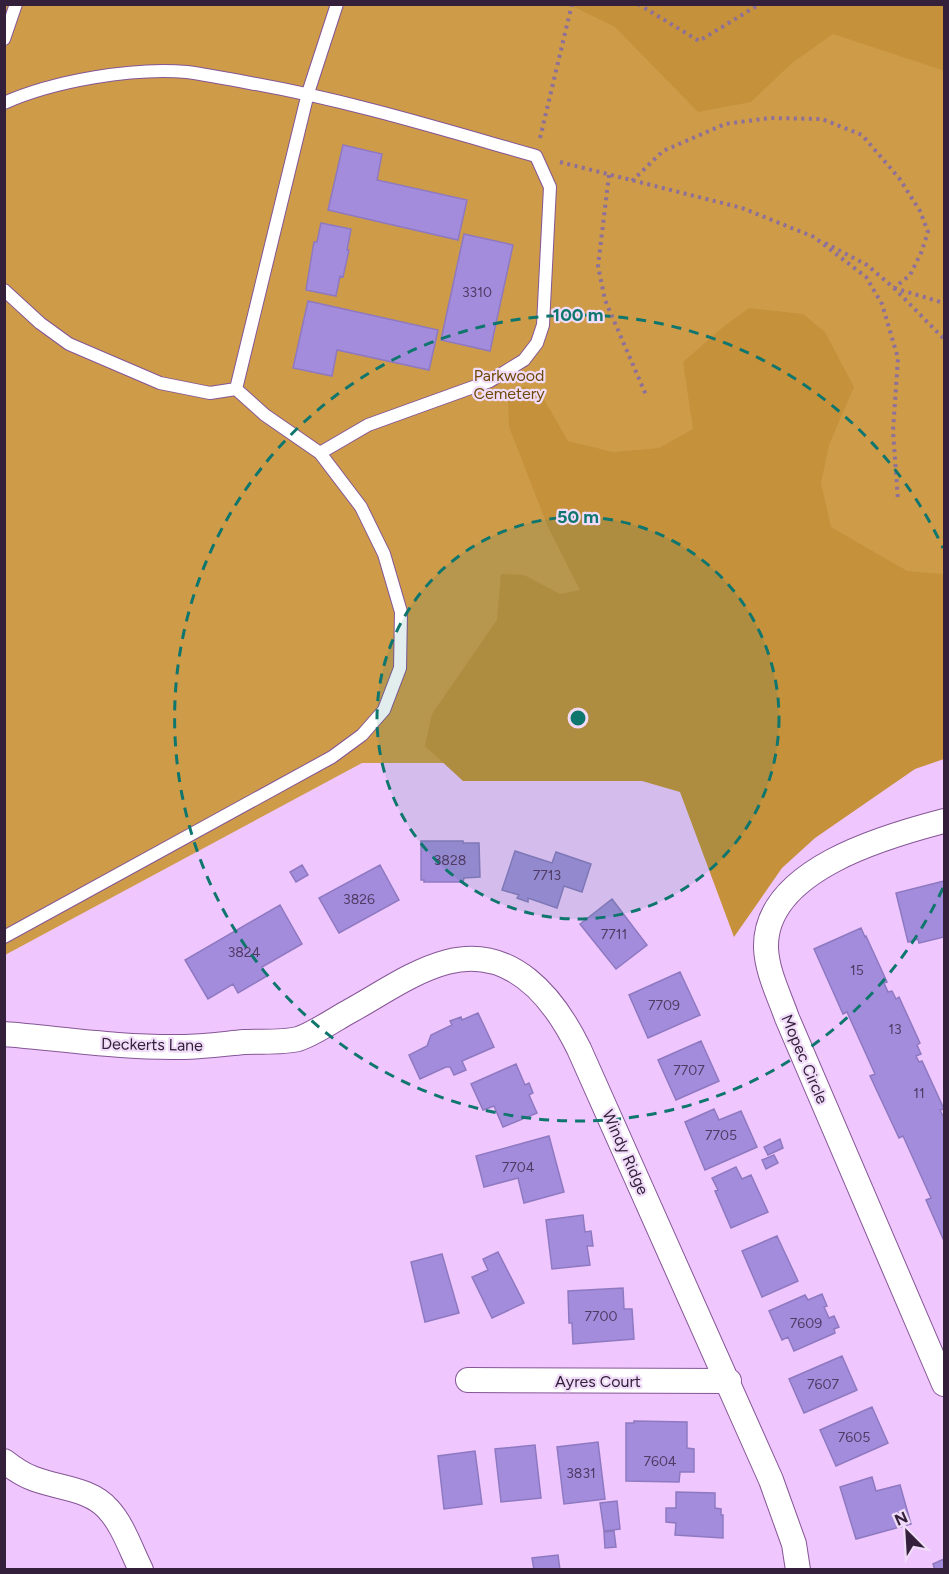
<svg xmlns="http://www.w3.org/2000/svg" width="949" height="1574" font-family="Figtree,sans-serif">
	<rect width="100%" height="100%" fill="#efc6fe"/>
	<!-- green -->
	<path fill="#ce9b49" d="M5,5H944V751L623,763H362L5,955Z"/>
	<!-- forest -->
	<path fill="#c5913b" d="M570,5H944V73L942,70L833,34L792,63L751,102L698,112L615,27Z
		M749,308L803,314L825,332L854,387L829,445L821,483L831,527L907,571L944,574V759L915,769L815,838L782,868L734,937L680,792L642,781H463L425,746L432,714L497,620L501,574L524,575L560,594L580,590L548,527L509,427L508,402L524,386L542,396L568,441L613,452L659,448L693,429L683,362L722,328Z"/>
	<!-- building -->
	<path fill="#a48cdd" stroke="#8e79c1" stroke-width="1.5" d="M343,145L382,154L377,180L467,200L458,240L328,210Z
		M321,223L351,229L347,250H349L343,277L340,276L336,296L306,290L314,242H317Z
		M464,234L513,245L490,351L441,340Z
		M308,301L438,330L429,370L337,350L332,376L293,368Z
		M421,841H463V843H479L480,877L464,878L463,882H424V880H421Z
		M515,851L552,863L556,852L591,864L582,892L564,886L557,908L528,898V902L517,898L519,895L502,890Z
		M302,865L308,875L296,882L290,872Z
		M380,865L399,900L339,933L319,898Z
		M944,881V937L919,943L918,939L908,942L896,893Z
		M612,899L647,945L616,969L580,924Z
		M280,905L302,944L262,967L267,976L238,993L233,984L208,999L185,960Z
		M861,928L865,937L866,936L887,982L884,983L888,992L892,991L896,999L899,997L920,1043L917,1045L921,1054L916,1056L919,1062L922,1061L944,1109L940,1110L944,1118V1241L926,1200L931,1198L903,1136L899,1138L870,1076L875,1074L847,1012L843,1014L814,949Z
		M680,972L700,1015L648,1038L629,995Z
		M478,1013L494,1047L462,1061L466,1070L454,1075L450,1067H446L420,1079L409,1055L427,1046L431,1035L452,1025L450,1021L461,1017L462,1020Z
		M701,1041L719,1081L676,1100L658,1060Z
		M516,1064L525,1085L529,1083L533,1093L529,1095L537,1113L503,1127L494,1106L483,1110L471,1084Z
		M714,1109L719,1120L741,1111L757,1147L705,1170L685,1122Z
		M549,1136L564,1192L524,1203L518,1178L484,1187L476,1156Z
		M780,1139L783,1148L768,1155L764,1147Z
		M774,1155L778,1163L766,1169L762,1160Z
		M736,1167L742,1179L751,1175L768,1212L731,1228L715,1191L718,1190L712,1178Z
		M583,1215L585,1232L591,1231L593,1246H587L590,1265L552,1269L546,1220Z
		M777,1236L798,1281L762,1297L742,1251Z
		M498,1252L524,1303L492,1318L472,1277L488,1270L483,1259Z
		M442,1254L459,1313L425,1322L411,1262Z
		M623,1288L624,1309H632L634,1339L573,1344L572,1323H569L568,1291Z
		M822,1294L827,1306L824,1307L829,1318L834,1316L839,1327L834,1329L835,1333L794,1351L788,1337L782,1340L769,1311L805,1295L808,1300Z
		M842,1356L857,1390L804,1413L789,1379Z
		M872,1407L888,1443L836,1466L820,1430Z
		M634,1421L687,1422V1448L694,1449V1472H680L679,1482L626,1481V1423H634Z
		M598,1442L605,1499L564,1504L557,1447Z
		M535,1445L541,1498L501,1502L495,1449Z
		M475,1451L482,1504L444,1509L438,1456Z
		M872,1477L876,1491L900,1485L911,1524L856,1539L840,1487Z
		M676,1492L715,1493V1508L721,1509V1515H723V1538L675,1535L676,1523L666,1522V1508H676Z
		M617,1501L620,1529L604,1531L600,1503Z
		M614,1531L616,1547L605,1548L604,1532Z
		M558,1555L560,1570H534L532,1558Z
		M944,1559V1570H935L933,1564Z"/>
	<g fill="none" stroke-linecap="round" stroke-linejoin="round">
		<defs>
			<path id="service" d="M4,39L16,4
				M4,103C53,81 134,67 187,72C208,75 229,79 250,83C347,100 441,129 536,156L550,187L543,325L537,343L524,360L490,381L368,425L320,453L265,415L236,389L210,393L160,383L69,344L40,323L4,290
				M236,389L308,93L337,4
				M4,937L332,757L362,735L384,710L400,668L401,612L384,554L361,507L320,453"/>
			<path id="minor" d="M944,821C886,836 764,870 766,948C767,972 779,995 787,1018L944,1384
				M4,1034C63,1039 122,1048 181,1047C202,1047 223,1044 244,1042C261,1041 282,1043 298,1039C312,1035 337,1018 350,1011C381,994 413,971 447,962C512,945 554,998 579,1049L771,1480L794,1544L798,1570
				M468,1380L729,1381
				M4,1461C13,1468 21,1474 32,1478C56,1488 90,1488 108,1509C123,1525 131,1550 141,1570"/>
		</defs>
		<!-- service casing -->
		<use href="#service" stroke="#855696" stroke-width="14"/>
		<!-- minor casing -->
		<use href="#minor" stroke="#855696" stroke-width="26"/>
		<!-- path -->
		<path stroke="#8e7099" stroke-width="4" stroke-dasharray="3 4.5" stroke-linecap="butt" d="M638,4L699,41L760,4
			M540,138L572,4
			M560,162L742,208L814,237L866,277L882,304L898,358L893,431L898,500
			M609,175L598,266L605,300L646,395
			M632,181L663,151L725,124L770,118L822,119L862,135L899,178L920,211L928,232L921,253L910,275L894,288
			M825,243L867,265L894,288L944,339
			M894,288L944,303"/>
		<!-- service -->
		<use href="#service" stroke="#fff" stroke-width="12"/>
		<!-- minor -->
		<use href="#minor" stroke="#fff" stroke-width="24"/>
	</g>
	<!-- distance rings -->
	<circle cx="578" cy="718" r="201" fill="#0f766e" fill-opacity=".12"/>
	<g fill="none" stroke="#0f766e" stroke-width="3" stroke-dasharray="10 8">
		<circle cx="578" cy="718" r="201"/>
		<path d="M943 888A403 403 0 1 1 943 548"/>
	</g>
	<g text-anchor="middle" stroke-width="4.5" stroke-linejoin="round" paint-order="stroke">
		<!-- number labels -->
		<g font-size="14" fill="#503b64">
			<text x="477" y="297">3310</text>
			<text x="450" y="865">3828</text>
			<text x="547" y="880">7713</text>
			<text x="359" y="904">3826</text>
			<text x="614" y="939">7711</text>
			<text x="244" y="957">3824</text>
			<text x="857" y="975">15</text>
			<text x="664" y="1010">7709</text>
			<text x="895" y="1034">13</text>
			<text x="689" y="1075">7707</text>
			<text x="919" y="1098">11</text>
			<text x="721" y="1140">7705</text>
			<text x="518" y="1172">7704</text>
			<text x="601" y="1321">7700</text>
			<text x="806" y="1328">7609</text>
			<text x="823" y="1389">7607</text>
			<text x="854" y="1442">7605</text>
			<text x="660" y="1466">7604</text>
			<text x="581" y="1478">3831</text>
		</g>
		<!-- park labels -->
		<g font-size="16" fill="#6d4a05" stroke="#f0dcf8">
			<text x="509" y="381">Parkwood<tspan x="509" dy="18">Cemetery</tspan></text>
		</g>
		<!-- street labels -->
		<g font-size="16" fill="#34203b" stroke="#f0dcf8">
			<text transform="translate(152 1044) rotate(1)" y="6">Deckerts Lane</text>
			<text transform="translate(805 1059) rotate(67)" y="6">Mopec Circle</text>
			<text transform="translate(626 1152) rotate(66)" y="6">Windy Ridge</text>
			<text x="598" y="1387">Ayres Court</text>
		</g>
	</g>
	<circle cx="578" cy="718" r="9" fill="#0f766e" stroke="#f0dcf8" stroke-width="3"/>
	<g font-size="18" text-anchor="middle" font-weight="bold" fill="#0f766e" stroke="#f0dcf8" stroke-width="4.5" stroke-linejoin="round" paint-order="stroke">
		<text x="578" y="321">100 m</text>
		<text x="578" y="523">50 m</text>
	</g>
	<!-- border -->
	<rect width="949" height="1574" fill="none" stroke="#34203b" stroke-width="12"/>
	<!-- north arrow -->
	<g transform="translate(907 1532) rotate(336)" stroke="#f0dcf8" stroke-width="4.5" paint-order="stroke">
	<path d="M0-4.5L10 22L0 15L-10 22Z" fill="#34203b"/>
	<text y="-9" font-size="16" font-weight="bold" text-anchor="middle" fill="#34203b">N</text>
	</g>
</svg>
